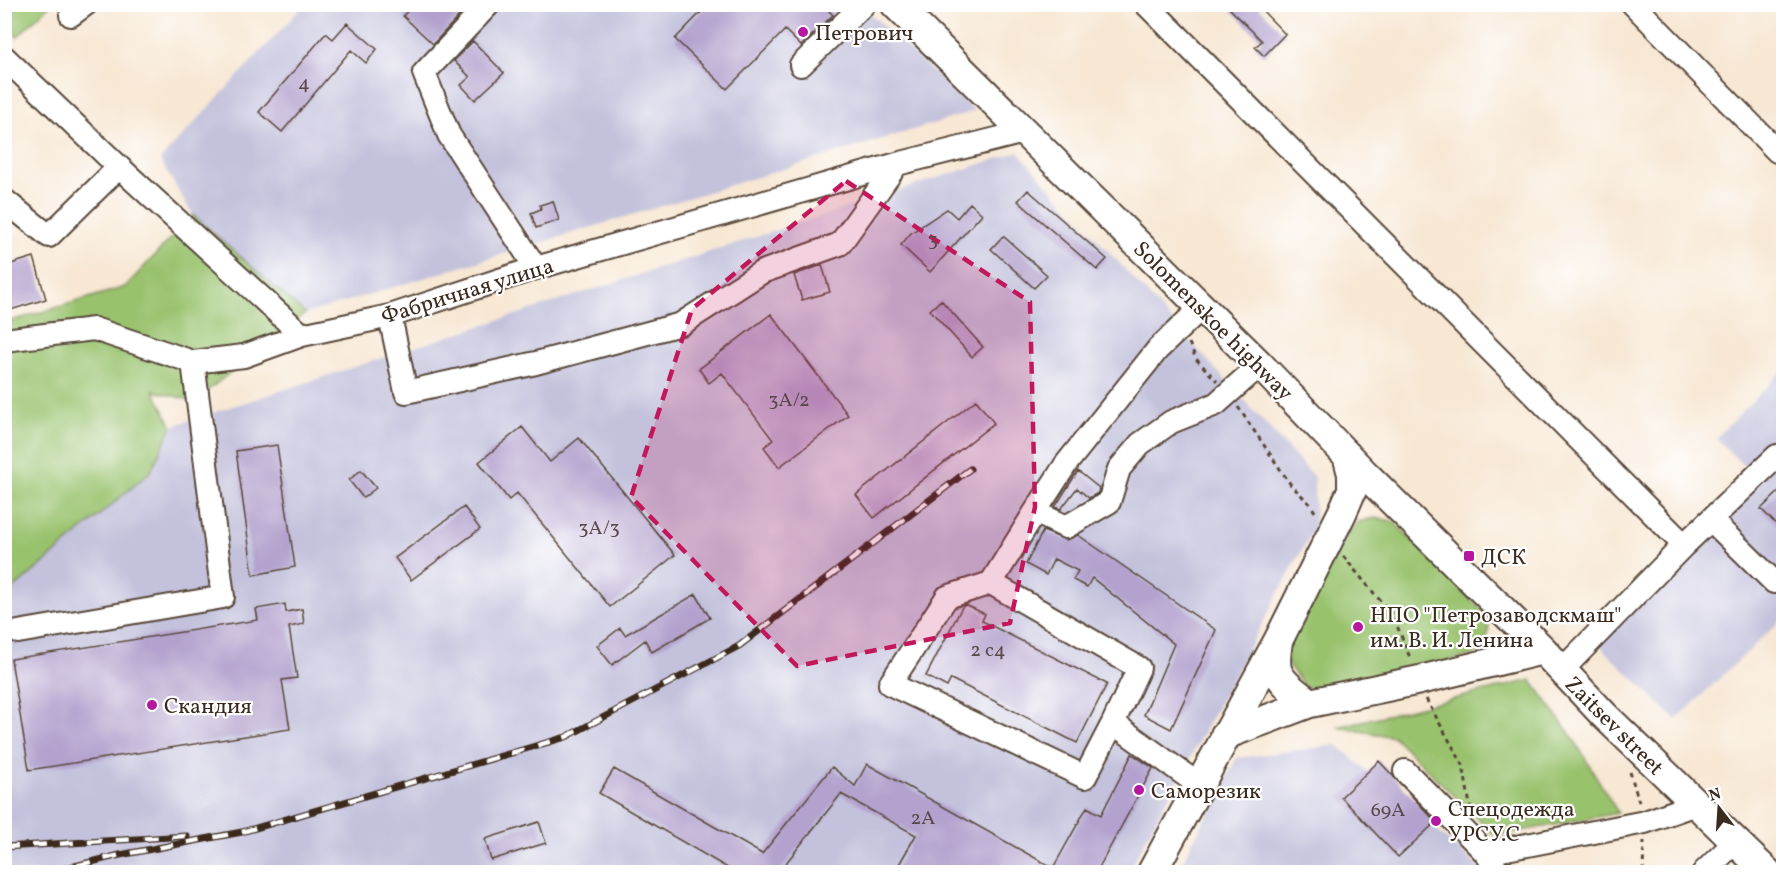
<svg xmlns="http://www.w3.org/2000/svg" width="1788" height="877" font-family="Vollkorn,serif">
	<rect width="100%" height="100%" fill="#fff"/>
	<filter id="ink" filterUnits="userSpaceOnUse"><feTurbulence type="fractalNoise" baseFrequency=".0167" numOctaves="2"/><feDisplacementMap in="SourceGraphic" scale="12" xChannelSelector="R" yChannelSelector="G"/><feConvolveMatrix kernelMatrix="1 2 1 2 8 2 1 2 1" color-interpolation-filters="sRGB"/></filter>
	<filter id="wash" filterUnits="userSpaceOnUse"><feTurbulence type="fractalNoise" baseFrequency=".008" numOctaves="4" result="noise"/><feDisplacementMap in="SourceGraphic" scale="24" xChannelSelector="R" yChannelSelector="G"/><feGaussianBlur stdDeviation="1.35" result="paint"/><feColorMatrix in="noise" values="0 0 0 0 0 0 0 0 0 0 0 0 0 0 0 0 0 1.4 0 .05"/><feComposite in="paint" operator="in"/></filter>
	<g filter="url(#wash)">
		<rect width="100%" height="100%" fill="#f7e7d3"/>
		<!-- industrial -->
		<path fill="#c3c1db" d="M620,4L623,8L627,4L861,5L975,111L305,314L193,215L160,160L304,5Z
			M1018,152L1314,477L1315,526L1128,872H5L4,596L151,471L172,426Z
			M1783,370V618L1676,720L1587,633L1751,473L1716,438Z
			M1337,745L1485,872H1177L1237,758Z"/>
		<!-- green -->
		<path fill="#99c26d" stroke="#6a7646" stroke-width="1.5" d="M5,4H50V5L17,37L5,24Z
			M193,215L305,314L194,401L154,391L172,426L151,471L5,596V323L125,287Z
			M1374,518L1393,521L1487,616C1492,634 1487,646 1471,656L1317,689L1304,686L1287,663L1286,644L1348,533L1358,522Z
			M1531,680L1573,738L1618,813L1495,836L1394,737L1337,727Z"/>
		<g id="blocks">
			<!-- building -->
			<path fill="#b3a2ce" d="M414,4H470L433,44L403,16Z
				M709,4H822L833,15L801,46L785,30L727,89L675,39Z
				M1225,4H1256L1285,34L1264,56L1255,47L1262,41Z
				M347,23L377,49L366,63L351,50L282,132L259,112L326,33L333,39Z
				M473,41L504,73L475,100L461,85L470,77L454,61Z
				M1028,190L1107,259L1097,270L1018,201Z
				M553,201L559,220L536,228L531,213L541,209L540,205Z
				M970,203L982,214L930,272L901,245L911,233L947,209L957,218Z
				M1003,236L1047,275L1034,288L991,249Z
				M34,257L46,299L4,312V266Z
				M822,265L830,292L802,300L794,275Z
				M941,300L983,347L972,357L930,310Z
				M771,314L848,415L779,467L764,447L773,440L722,373L709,383L699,369Z
				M976,400L994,423L874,518L856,495Z
				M522,427L550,462L579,438L675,555L610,607L517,493L509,500L479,462Z
				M277,445L295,567L253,575L236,451Z
				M361,470L376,488L363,498L349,480Z
				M1078,471L1099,488L1098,493L1089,498L1077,488L1061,509L1055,507Z
				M1784,487V532L1761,509Z
				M464,507L480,529L411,580L395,558Z
				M1043,531L1066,540L1078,535L1216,630L1171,729L1144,715L1174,644L1092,578L1087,587L1073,580L1078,571L1054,559L1046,575L1026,564Z
				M696,594L710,618L652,652L645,640L612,665L597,646L620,628L625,635Z
				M285,604L286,612L302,609L304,624L289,627L297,678L282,680L290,729L29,770L11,659L258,620L256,609Z
				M966,605L985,614L982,621L1107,684L1077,743L951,679L947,687L926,676L962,607Z
				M1132,754L1153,768L1096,873H894L916,835L841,794L778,873H736L599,793L614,769L762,854L832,767L855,786L867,764L1053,868L1087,807L1101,815Z
				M1379,761L1436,822L1398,857L1341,797Z
				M539,822L546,843L491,860L485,839Z"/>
		</g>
	</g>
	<g filter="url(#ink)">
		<use href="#blocks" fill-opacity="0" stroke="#574639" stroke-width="1.5"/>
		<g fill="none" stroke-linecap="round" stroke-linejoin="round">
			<defs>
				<path id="minor" d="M489,4L424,73L449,135L536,268
					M1146,4L1684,545
					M1633,4L1777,151L1784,148
					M71,15L86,4
					M4,57L119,167L302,335
					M801,65L864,4
					M4,200L49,236L119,167
					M390,316L406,392L536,363L681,324L762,272L840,244L897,164
					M4,340L94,329L193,362L244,356L302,335L390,316L536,268L897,164L1024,132
					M1035,512L1066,464L1158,349L1202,307
					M1711,520L1774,582
					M991,583L1035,512L1066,527L1109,502L1119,469L1140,444L1171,422L1216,404L1260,365
					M18,632L223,597L193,362
					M1561,671L1684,545L1777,456
					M1113,723L1139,668L991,583L947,597L890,684L1085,777L1113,723L1199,785
					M1405,771L1486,853L1498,872
					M1486,853L1645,822L1696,804
					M1704,872L1736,841"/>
				<path id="major" d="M895,4L1260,365L1366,475L1543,650L1604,715L1767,872
					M1278,641C1277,649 1275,661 1277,669C1281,684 1299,695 1310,703
					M1225,735L1310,703L1420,680L1543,650
					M1152,872L1278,641L1342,513L1352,490V474L1347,455"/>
			</defs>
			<!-- minor casing -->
			<use href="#minor" stroke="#574639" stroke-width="26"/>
			<!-- major casing -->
			<use href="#major" stroke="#574639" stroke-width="32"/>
			<!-- path -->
			<path stroke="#574639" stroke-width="3" stroke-dasharray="4.5 4.5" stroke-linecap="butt" d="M1189,343L1196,359L1217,381
				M1238,407L1291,485L1310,504L1317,515
				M1343,556L1393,616L1411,660
				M1426,699L1463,765L1471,811
				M1630,772L1640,805
				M1643,872L1644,841"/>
			<!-- minor -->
			<use href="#minor" stroke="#fff" stroke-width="22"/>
			<!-- major -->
			<use href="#major" stroke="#fff" stroke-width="28"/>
			<defs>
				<path id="rail" d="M4,847L187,836
					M50,872L120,855L242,832L566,737L739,646L970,469"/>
			</defs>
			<!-- rail casing -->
			<use href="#rail" stroke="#3b2a1e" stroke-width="7"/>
			<!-- rail -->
			<use href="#rail" stroke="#fff" stroke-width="4.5" stroke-dasharray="14" stroke-linecap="butt"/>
		</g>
	</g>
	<!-- marked area -->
	<path fill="#c2185b" fill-opacity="0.2" stroke="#c2185b" stroke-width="4.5" stroke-dasharray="12 8" stroke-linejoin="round" d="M846,181L1030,302L1035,507L1010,623L797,666L631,497L692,309Z"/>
	<!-- markers -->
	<g fill="#b5179e" stroke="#fff" stroke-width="2">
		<circle cx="803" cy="32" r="6"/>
		<rect x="1463" y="550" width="12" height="12" rx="3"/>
		<circle cx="1358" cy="627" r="6"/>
		<circle cx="152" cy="705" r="6"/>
		<circle cx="1139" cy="790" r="6"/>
		<circle cx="1436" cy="821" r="6"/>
	</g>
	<g text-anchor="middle" stroke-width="4.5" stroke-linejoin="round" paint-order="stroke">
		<!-- number labels -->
		<g font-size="20" fill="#59484a">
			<text x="304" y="89">4</text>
			<text x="933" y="246">3</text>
			<text x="789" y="406">3А/2</text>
			<text x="599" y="534">3А/3</text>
			<text x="988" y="656">2 с4</text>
			<text x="1388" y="816">69А</text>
			<text x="923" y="824">2А</text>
		</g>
		<!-- poi labels -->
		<g font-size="22" fill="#3b2a1e" stroke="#fff" text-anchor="start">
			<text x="815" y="40">Петрович</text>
			<text x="1481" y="564">ДСК</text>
			<text x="1370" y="622">НПО "Петрозаводскмаш"<tspan x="1370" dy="25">им. В. И. Ленина</tspan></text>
			<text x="164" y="713">Скандия</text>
			<text x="1151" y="798">Саморезик</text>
			<text x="1448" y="816">Спецодежда<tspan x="1448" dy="25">УРСУ.С</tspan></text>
		</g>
		<!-- street labels -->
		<g font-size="22" fill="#3b2a1e" stroke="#fff">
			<text transform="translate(467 290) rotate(-17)" y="8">Фабричная улица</text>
			<text transform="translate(1214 320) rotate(45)" y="8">Solomenskoe highway</text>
			<text transform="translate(1615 725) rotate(45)" y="8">Zaitsev street</text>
		</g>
	</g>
	<!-- margin -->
	<rect width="1788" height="877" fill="none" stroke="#fff" stroke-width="24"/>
	<!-- north arrow -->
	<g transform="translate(1719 808) rotate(343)" stroke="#ffffff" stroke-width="4.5" paint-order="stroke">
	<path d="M0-4.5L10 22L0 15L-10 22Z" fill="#3b2a1e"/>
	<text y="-9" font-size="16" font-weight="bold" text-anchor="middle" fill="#3b2a1e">N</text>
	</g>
</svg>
